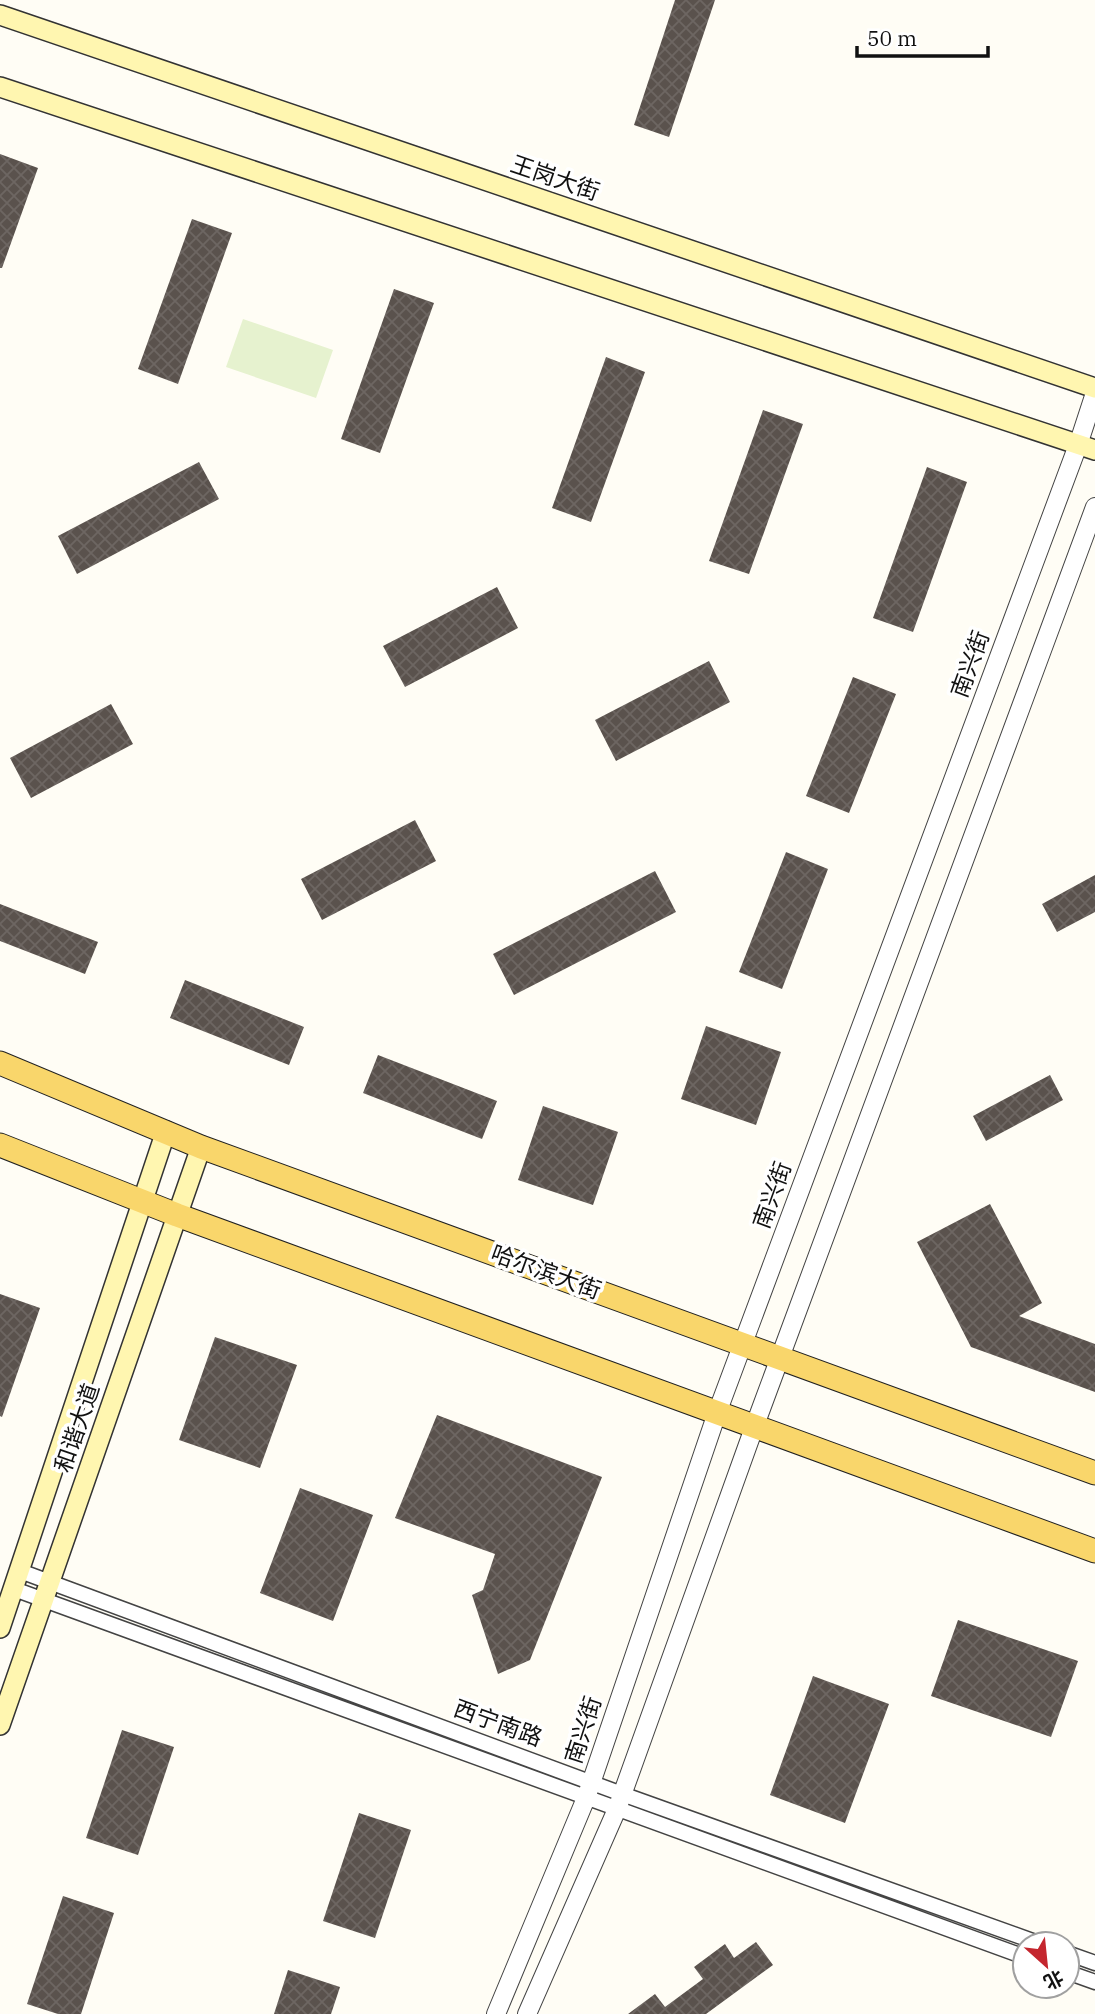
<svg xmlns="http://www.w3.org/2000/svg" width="1095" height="2014" font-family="'IBM Plex Serif','Noto Sans SC',serif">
	<defs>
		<pattern id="building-cross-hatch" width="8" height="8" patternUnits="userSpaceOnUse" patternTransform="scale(1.75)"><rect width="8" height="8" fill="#5a524d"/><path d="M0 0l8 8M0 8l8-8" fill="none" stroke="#6d6662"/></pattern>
	</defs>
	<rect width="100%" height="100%" fill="#fffdf5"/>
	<!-- pitch -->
	<path fill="#e6f2cf" d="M243,319L333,350L316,398L226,367Z"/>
	<!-- building -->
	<path fill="url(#building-cross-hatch)" d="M675,0H715L669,137L634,125Z
		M0,154L38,168L2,268H0Z
		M192,219L232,233L178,384L138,369Z
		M394,289L434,303L380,453L341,439Z
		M606,357L645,372L591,522L552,508Z
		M763,410L803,424L749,574L709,561Z
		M199,462L219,499L77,574L58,536Z
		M927,467L967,482L913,632L873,618Z
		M497,587L518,628L405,687L383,646Z
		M709,661L730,702L616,761L595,720Z
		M853,677L896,694L849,813L806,796Z
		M111,704L133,744L31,798L10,758Z
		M415,820L436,861L322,920L301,879Z
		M786,852L828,869L782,989L739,972Z
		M655,871L676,912L514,995L493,954Z
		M1095,875V912L1057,932L1042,904Z
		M0,904L98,942L85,974L0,941Z
		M185,980L304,1027L289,1065L170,1018Z
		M706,1026L781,1052L756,1125L681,1099Z
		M378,1055L497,1101L482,1139L363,1093Z
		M1050,1075L1063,1100L986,1141L973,1116Z
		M543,1106L618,1132L593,1205L518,1180Z
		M990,1204L1042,1303L1019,1316L1095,1344V1392L971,1347L917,1242Z
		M0,1294L40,1308L2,1417L0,1416Z
		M215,1337L297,1365L260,1468L179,1440Z
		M437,1415L602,1477L530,1660L498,1674L472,1595L483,1590L495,1554L395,1518Z
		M300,1488L373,1515L333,1621L260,1593Z
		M958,1620L1078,1661L1051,1737L931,1696Z
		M813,1676L889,1704L845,1823L770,1795Z
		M122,1730L174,1747L138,1855L86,1838Z
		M359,1813L411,1830L375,1938L323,1921Z
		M63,1896L114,1913L81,2014H58L27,2004Z
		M756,1942L773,1965L706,2014H628L655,1994L665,2007L703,1979L694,1967L725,1944L734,1958Z
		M288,1970L340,1987L331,2014H274Z"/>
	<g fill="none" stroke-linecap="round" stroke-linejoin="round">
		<defs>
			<path id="minor" d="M20,1571L622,1794L1041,1944
				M14,1589L1025,1957
				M1067,1953L1095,1963
				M1067,1972L1095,1982"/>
			<path id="tertiary" d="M496,2014L586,1798L717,1413L1078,445L1095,393
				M527,2014L617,1809L755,1425L1095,507"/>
			<path id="secondary" d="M0,15L1095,388
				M0,87L1095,450
				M0,1628L166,1131
				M0,1725L201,1147"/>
			<path id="primary" d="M0,1063L201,1147L1095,1473
				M0,1145L177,1215L1095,1551"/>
		</defs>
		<!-- minor casing -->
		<use href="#minor" stroke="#444" stroke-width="17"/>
		<!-- tertiary casing -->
		<use href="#tertiary" stroke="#444" stroke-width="20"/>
		<!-- secondary casing -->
		<use href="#secondary" stroke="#333" stroke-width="22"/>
		<!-- primary casing -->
		<use href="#primary" stroke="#222" stroke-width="25"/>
		<!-- minor -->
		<use href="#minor" stroke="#fff" stroke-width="14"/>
		<!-- tertiary -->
		<use href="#tertiary" stroke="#fff" stroke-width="18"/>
		<!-- secondary -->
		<use href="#secondary" stroke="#fff6b0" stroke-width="19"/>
		<!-- primary -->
		<use href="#primary" stroke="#f9d66b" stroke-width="23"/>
	</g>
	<g text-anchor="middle" stroke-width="7" stroke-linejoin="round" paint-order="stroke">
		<!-- street labels -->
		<g font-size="23" fill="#111" stroke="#fff">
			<text transform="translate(555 178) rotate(19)" y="8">王岗大街</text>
			<text transform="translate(970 664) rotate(-70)" y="8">南兴街</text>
			<text transform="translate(772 1195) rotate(-70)" y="8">南兴街</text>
			<text transform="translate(546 1272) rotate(20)" y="8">哈尔滨大街</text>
			<text transform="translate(77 1428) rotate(-71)" y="8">和谐大道</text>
			<text transform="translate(498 1723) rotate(20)" y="8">西宁南路</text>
			<text transform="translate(583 1730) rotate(-72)" y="8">南兴街</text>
		</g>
	</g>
	<!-- north arrow -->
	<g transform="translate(1046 1965) rotate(153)"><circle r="33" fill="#ffffff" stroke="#a0a0a0" stroke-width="2"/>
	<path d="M0-5L12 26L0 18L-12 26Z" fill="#c4262e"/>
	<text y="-10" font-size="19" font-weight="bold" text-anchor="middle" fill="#111111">北</text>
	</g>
	<!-- scale -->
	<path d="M857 46v10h131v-10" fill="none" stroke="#111111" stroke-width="3.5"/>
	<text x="867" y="46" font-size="21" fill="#111111" stroke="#ffffff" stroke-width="5" paint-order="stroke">50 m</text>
</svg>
